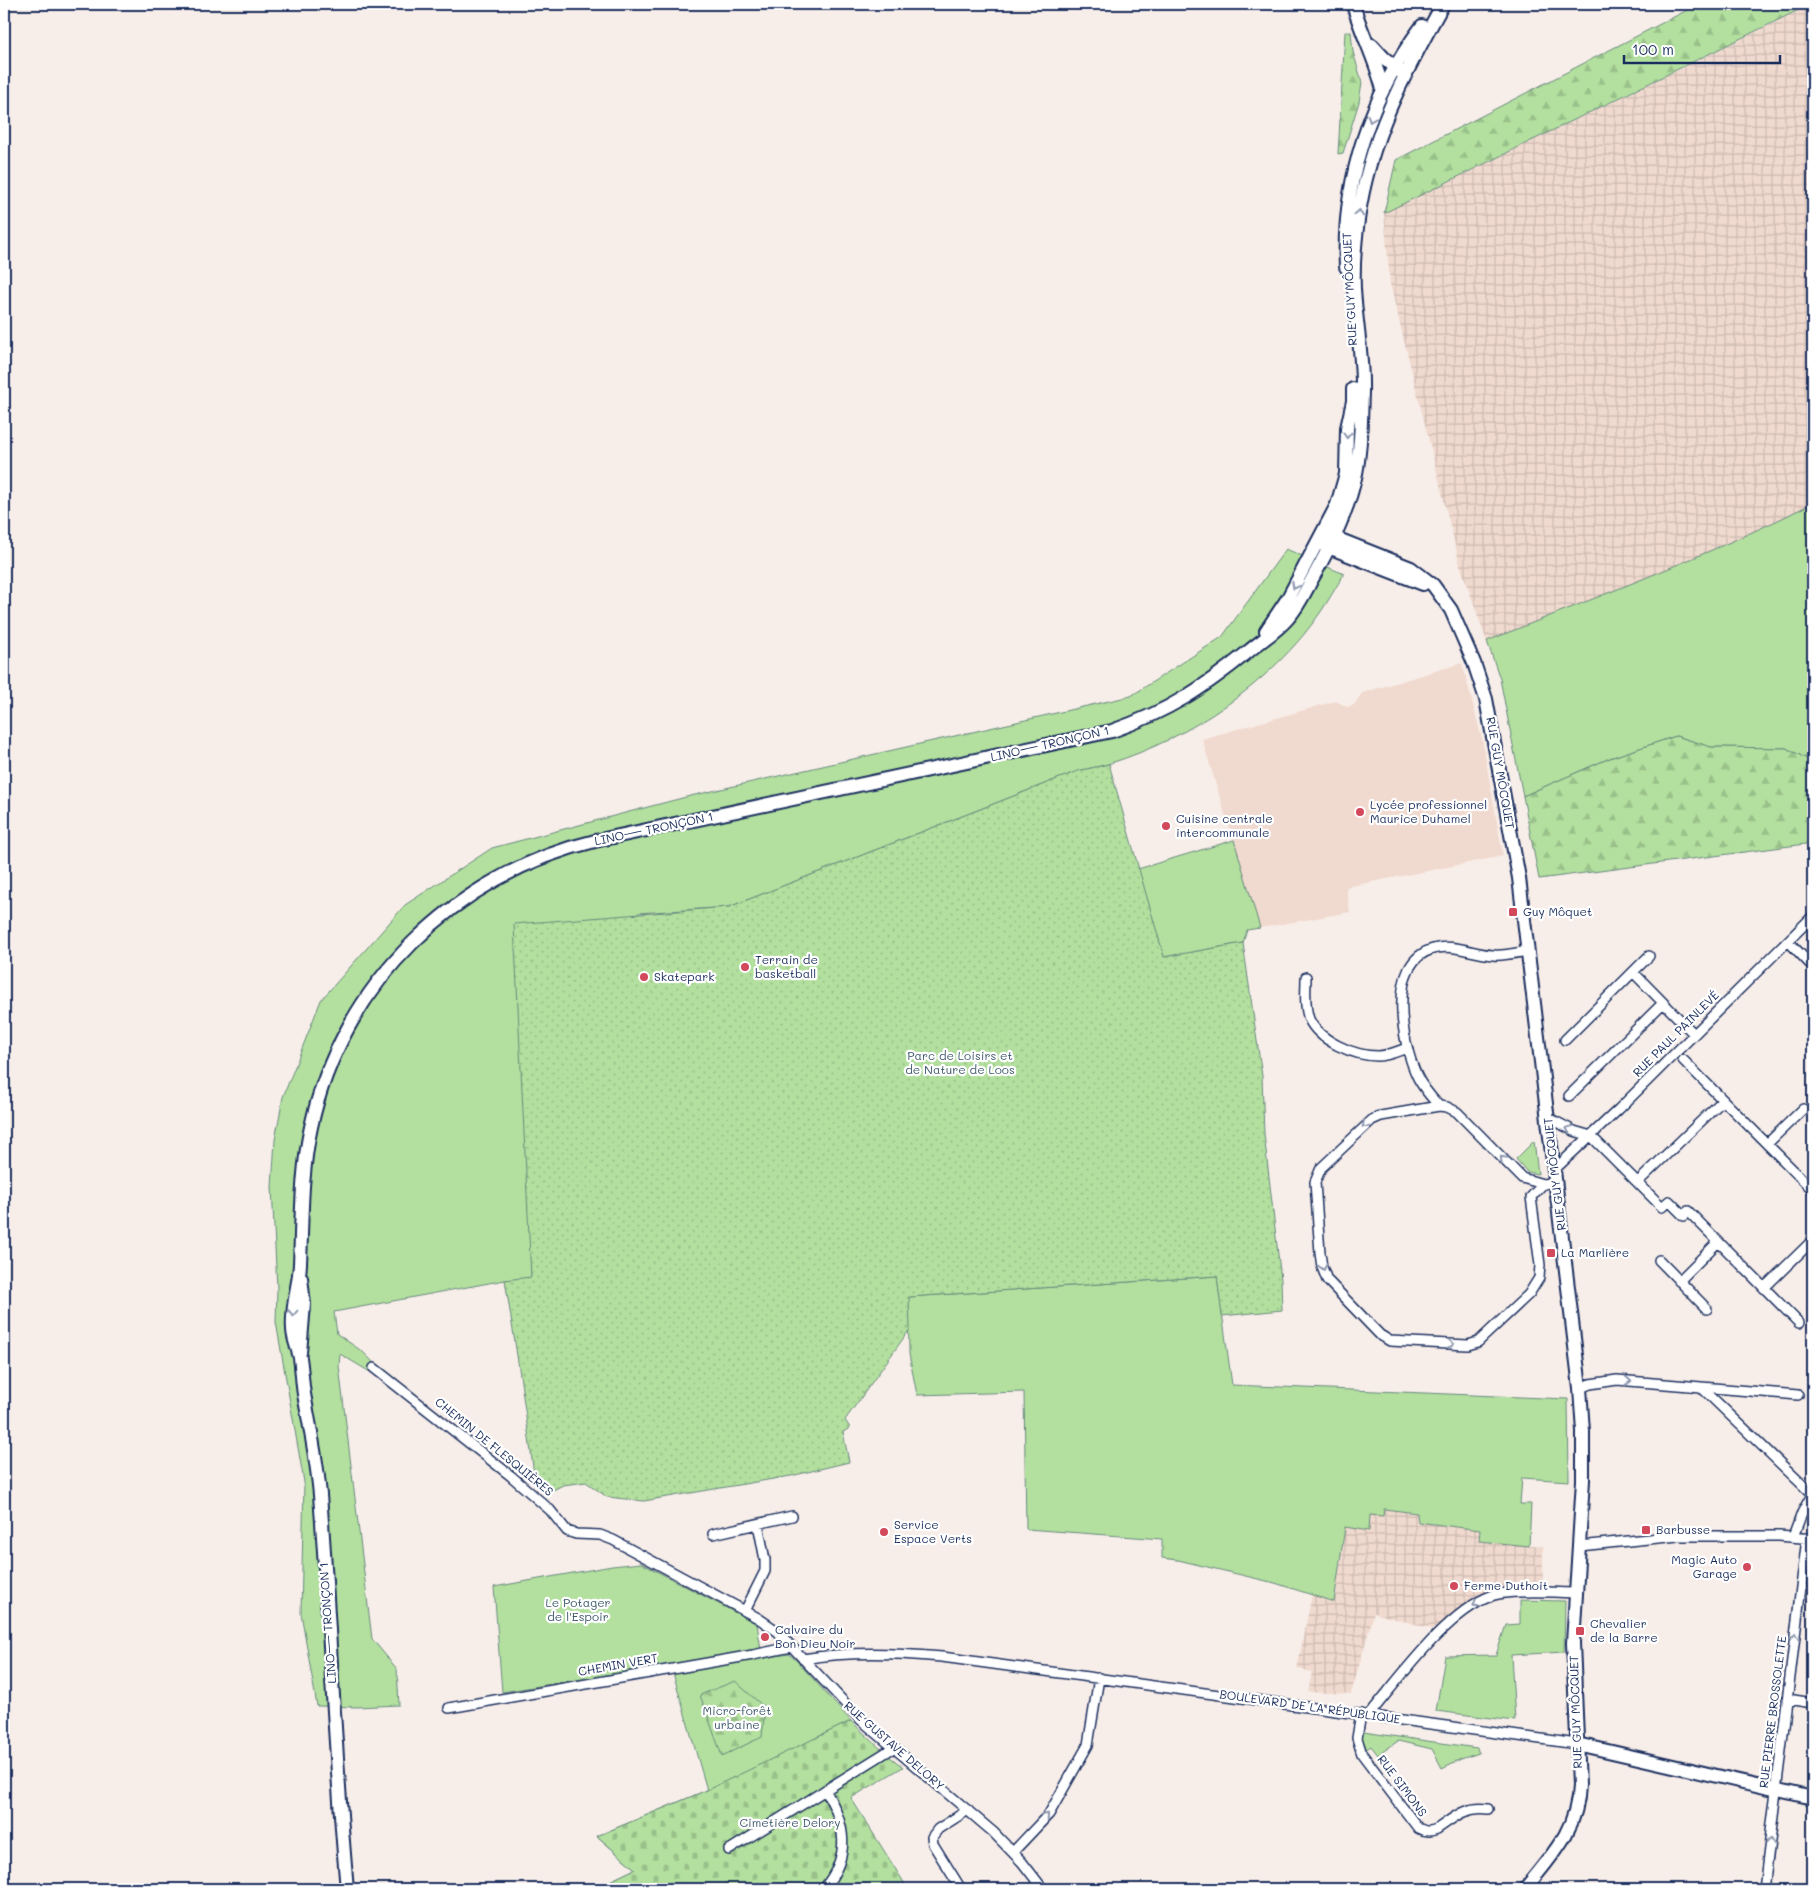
<svg xmlns="http://www.w3.org/2000/svg" width="1817" height="1893" font-family="Mali,sans-serif">
	<defs>
		<pattern id="industrial-grid" width="8" height="8" patternUnits="userSpaceOnUse" patternTransform="scale(1.25)"><rect width="8" height="8" fill="#f0d9ce"/><path d="M0 4h8M4 0v8" fill="none" stroke="#cdbbb3"/></pattern>
		<pattern id="forest-firs" width="22" height="20" patternUnits="userSpaceOnUse" patternTransform="scale(1.25)"><rect width="22" height="20" fill="#b3e09e"/><path d="M5 1l3.5 6h-7zM16 11l3.5 6h-7z" fill="#99c08a"/></pattern>
		<pattern id="cemetery-stones" width="16" height="16" patternUnits="userSpaceOnUse" patternTransform="scale(1.25)"><rect width="16" height="16" fill="#b3e09e"/><path d="M2 7V4a2 2 0 0 1 4 0v3zM10 15v-3a2 2 0 0 1 4 0v3z" fill="#99c08a"/></pattern>
		<pattern id="park-dots" width="8" height="8" patternUnits="userSpaceOnUse" patternTransform="scale(1.25)"><rect width="8" height="8" fill="#b3e09e"/><path d="M2 2h.1M6 6h.1" fill="none" stroke="#99c08a" stroke-width="1.8" stroke-linecap="round"/></pattern>
	</defs>
	<rect width="100%" height="100%" fill="#f8eee9"/>
	<filter id="ink" filterUnits="userSpaceOnUse"><feTurbulence type="fractalNoise" baseFrequency=".02" numOctaves="2"/><feDisplacementMap in="SourceGraphic" scale="10" xChannelSelector="R" yChannelSelector="G"/><feConvolveMatrix kernelMatrix="1 2 1 2 8 2 1 2 1" color-interpolation-filters="sRGB"/></filter>
	<g filter="url(#ink)">
		<!-- built -->
		<path fill="#f0d9ce" d="M1462,663L1482,739L1503,856L1346,887L1350,912L1260,928L1202,739L1336,701L1347,707L1354,705L1362,693Z"/>
		<!-- industrial -->
		<path fill="url(#industrial-grid)" d="M1813,4V843L1539,879L1500,679L1460,565L1390,284L1384,213Z
			M1384,1509L1418,1513L1417,1522L1480,1530V1541L1543,1546V1587L1487,1593L1468,1603L1436,1630L1374,1613L1351,1694L1308,1692L1312,1672L1297,1669L1312,1594L1334,1602L1345,1527Z"/>
		<!-- green -->
		<path fill="#b3e09e" stroke="#67887e" d="M1813,503V762L1786,748L1711,747L1676,736L1610,758L1523,796L1500,679L1487,641C1596,597 1708,556 1813,503Z
			M1286,549L1344,574C1336,587 1329,600 1320,613C1273,682 1190,738 1111,763C1100,767 1089,768 1078,771L729,907L638,913L531,1252V1278L505,1280L334,1312L337,1334L363,1352L374,1363L370,1372L340,1354L339,1366L372,1639L397,1669L399,1705L357,1707L317,1706L301,1613L304,1482L276,1322L277,1288L272,1187L275,1140L283,1097L321,1000L405,905L492,848L686,797L1131,696L1222,637Z
			M1234,840L1260,928L1247,930L1243,943L1164,957L1138,869Z
			M1534,1141L1538,1174L1527,1172L1516,1159Z
			M1217,1276L1232,1385L1568,1399L1569,1481L1522,1478L1520,1504H1531L1529,1546L1479,1541L1480,1530L1418,1522L1417,1513L1384,1509L1383,1516L1370,1515L1369,1531L1345,1527L1334,1602L1275,1583L1178,1560L1162,1558V1539L1026,1529L1024,1392L917,1395L909,1354L908,1297Z
			M641,1563L757,1624L761,1650L502,1692L494,1587L612,1566Z
			M1520,1600L1565,1601L1564,1652L1511,1655L1515,1721L1436,1711L1445,1656L1496,1655L1506,1625L1520,1624Z
			M789,1654L797,1661L851,1721L812,1740L730,1834L612,1889L610,1881L635,1869L597,1836L707,1790L673,1673Z
			M1363,1732L1477,1748L1479,1753L1461,1759L1442,1768L1432,1749L1398,1741L1378,1755L1371,1746L1365,1750L1361,1740Z"/>
		<!-- forest -->
		<path fill="url(#forest-firs)" stroke="#67887e" d="M1699,4H1811L1384,213L1396,160Z
			M1345,32H1351L1353,52L1362,82L1359,102L1343,153L1338,154Z
			M1676,736L1711,747L1786,748L1813,762V843L1539,879L1523,796L1610,758Z
			M735,1681L765,1708L762,1737L722,1756L700,1695Z"/>
		<!-- cemetery -->
		<path fill="url(#cemetery-stones)" stroke="#67887e" d="M851,1721L885,1753L903,1767L851,1798L908,1889H612L610,1881L635,1869L597,1836L707,1790Z"/>
		<!-- park -->
		<path fill="url(#park-dots)" stroke="#67887e" d="M1109,764L1164,957L1243,943L1262,1076L1264,1134L1281,1280L1282,1310L1222,1316L1217,1276L909,1297L910,1329L845,1420L850,1428L843,1432L849,1462L791,1476L644,1501L607,1497L586,1482L563,1485L549,1492L535,1481L519,1368L505,1280L531,1277L514,924L729,907L1078,771Z"/>
		<g fill="none" stroke-linecap="round" stroke-linejoin="round">
			<defs>
				<path id="street" d="M1788,941L1813,967
					M1633,972L1694,1034
					M1306,977C1306,990 1304,1006 1309,1019C1319,1041 1354,1056 1378,1056C1388,1056 1398,1051 1407,1048
					M1565,1040L1649,956
					M1683,1060L1813,1190
					M1569,1096L1663,1003
					M1439,1106C1431,1097 1422,1087 1417,1076C1402,1044 1386,962 1433,949C1453,943 1473,954 1493,955C1504,956 1516,953 1527,951
					M1549,1118L1574,1131L1591,1136
					M1591,1136L1662,1207L1669,1201L1684,1216L1688,1211L1799,1323
					M1767,1144L1803,1109
					M1555,1169L1619,1109L1813,916
					M1638,1182L1723,1100
					M1543,1184L1531,1197L1540,1265L1539,1278L1529,1294L1478,1342L1468,1345L1390,1341L1380,1335L1327,1280L1322,1267L1320,1253L1315,1182L1321,1168L1372,1120L1381,1116L1439,1106L1447,1107L1457,1112L1522,1178L1543,1184L1556,1182
					M1659,1260L1707,1309
					M1679,1281L1718,1242
					M1764,1288L1813,1240
					M374,1368L511,1476L550,1510L567,1531L576,1534L600,1535L613,1540L758,1618L777,1631L860,1719L993,1832L1022,1862L1043,1889
					M1701,1387L1812,1494
					M1580,1388L1590,1384L1617,1380L1798,1395
					M713,1534L792,1516
					M1793,1537L1802,1513L1813,1493
					M1579,1546L1678,1536H1779L1813,1539
					M745,1611L765,1571V1560L758,1524
					M803,1659C849,1651 895,1653 942,1657L1577,1744
					M1787,1699L1813,1703
					M449,1708L753,1655L791,1647
					M1361,1714L1357,1738L1362,1754L1418,1828C1425,1832 1430,1832 1437,1829C1455,1817 1465,1806 1488,1809
					M1369,1715C1399,1679 1447,1612 1491,1596C1508,1590 1555,1592 1575,1593
					M729,1850L893,1748
					M1013,1852L1049,1814L1088,1745L1099,1678
					M825,1887C851,1855 846,1824 825,1790
					M961,1889L933,1844L932,1837L938,1829L968,1810
					M1764,1889L1807,1538"/>
				<path id="secondary" d="M1353,4C1361,33 1376,60 1383,90
					M1372,45L1384,58L1401,72
					M1346,267C1342,180 1370,96 1422,26
					M1323,533L1411,568L1433,585L1451,610L1474,663L1486,699L1519,878L1580,1388L1583,1431V1480L1573,1643L1579,1785C1578,1830 1551,1856 1525,1889
					M1323,545L1423,584
					M1266,631L1288,598L1337,505L1346,474L1347,428L1353,401V389
					M300,1353L304,1304L301,1278
					M1577,1744L1813,1798
					M347,1889C335,1758 330,1626 320,1495C317,1460 310,1428 304,1394C302,1382 302,1370 300,1358C298,1348 293,1339 293,1329C291,1307 299,1286 300,1264C302,1218 301,1172 311,1127C341,985 456,874 595,841L1112,731C1169,711 1202,689 1249,651C1262,640 1277,631 1288,618C1298,607 1304,594 1311,581C1329,549 1347,514 1355,478C1361,452 1361,419 1362,392C1363,357 1356,323 1354,289C1353,266 1355,242 1358,220C1369,139 1404,74 1443,4"/>
			</defs>
			<!-- street casing -->
			<use href="#street" stroke="#1b2f5e" stroke-width="12"/>
			<!-- secondary casing -->
			<use href="#secondary" stroke="#1b2f5e" stroke-width="16"/>
			<!-- street -->
			<use href="#street" stroke="#fff" stroke-width="9"/>
			<!-- secondary -->
			<use href="#secondary" stroke="#fff" stroke-width="12"/>
		</g>
		<!-- one-way arrows -->
		<defs><path id="oneway-chevron" d="M-2-3.5L2.5 0L-2 3.5" fill="none" stroke-width="1.6" stroke-linecap="round" stroke-linejoin="round" transform="scale(1.25)"/></defs>
		<g stroke="#8d97ae">
			<use href="#oneway-chevron" transform="translate(1371 119) rotate(111)"/>
			<use href="#oneway-chevron" transform="translate(1359 213) rotate(-81)"/>
			<use href="#oneway-chevron" transform="translate(1347 435) rotate(93)"/>
			<use href="#oneway-chevron" transform="translate(1295 586) rotate(118)"/>
			<use href="#oneway-chevron" transform="translate(1365 1125) rotate(139)"/>
			<use href="#oneway-chevron" transform="translate(1569 1129) rotate(-157)"/>
			<use href="#oneway-chevron" transform="translate(1503 1159) rotate(-134)"/>
			<use href="#oneway-chevron" transform="translate(1323 1267) rotate(75)"/>
			<use href="#oneway-chevron" transform="translate(293 1313) rotate(92)"/>
			<use href="#oneway-chevron" transform="translate(1451 1344) rotate(2)"/>
			<use href="#oneway-chevron" transform="translate(1628 1381) rotate(4)"/>
			<use href="#oneway-chevron" transform="translate(1476 1604) rotate(147)"/>
			<use href="#oneway-chevron" transform="translate(1795 1637) rotate(-83)"/>
			<use href="#oneway-chevron" transform="translate(1046 1816) rotate(-50)"/>
			<use href="#oneway-chevron" transform="translate(1770 1841) rotate(-83)"/>
		</g>
	</g>
	<!-- markers -->
	<g fill="#d1495b" stroke="#fff" stroke-width="2">
		<circle cx="1360" cy="812" r="5"/>
		<circle cx="1166" cy="826" r="5"/>
		<rect x="1508" y="907" width="10" height="10" rx="2.5"/>
		<circle cx="745" cy="967" r="5"/>
		<circle cx="644" cy="977" r="5"/>
		<rect x="1546" y="1248" width="10" height="10" rx="2.5"/>
		<rect x="1641" y="1525" width="10" height="10" rx="2.5"/>
		<circle cx="884" cy="1532" r="5"/>
		<circle cx="1747" cy="1567" r="5"/>
		<circle cx="1454" cy="1586" r="5"/>
		<rect x="1575" y="1626" width="10" height="10" rx="2.5"/>
		<circle cx="765" cy="1637" r="5"/>
	</g>
	<g text-anchor="middle" stroke-width="4.5" stroke-linejoin="round" paint-order="stroke">
		<!-- street labels -->
		<g font-size="12" fill="#1b2f5e" stroke="#fff">
			<text transform="translate(1350 289) rotate(-93)" y="4">RUE GUY MÔCQUET</text>
			<text transform="translate(1050 744) rotate(-13)" y="4">LINO— TRONÇON 1</text>
			<text transform="translate(1500 773) rotate(80)" y="4">RUE GUY MÔCQUET</text>
			<text transform="translate(654 829) rotate(-12)" y="4">LINO— TRONÇON 1</text>
			<text transform="translate(1676 1034) rotate(-45)" y="4">RUE PAUL PAINLEVÉ</text>
			<text transform="translate(1555 1174) rotate(-97)" y="4">RUE GUY MÔCQUET</text>
			<text transform="translate(494 1447) rotate(39)" y="4">CHEMIN DE FLESQUIÈRES</text>
			<text transform="translate(328 1623) rotate(-94)" y="4">LINO— TRONÇON 1</text>
			<text transform="translate(618 1665) rotate(-10)" y="4">CHEMIN VERT</text>
			<text transform="translate(1310 1707) rotate(8)" y="4">BOULEVARD DE LA RÉPUBLIQUE</text>
			<text transform="translate(1576 1712) rotate(-92)" y="4">RUE GUY MÔCQUET</text>
			<text transform="translate(1773 1712) rotate(-83)" y="4">RUE PIERRE BROSSOLETTE</text>
			<text transform="translate(894 1746) rotate(41)" y="4">RUE GUSTAVE DELORY</text>
			<text transform="translate(1402 1786) rotate(53)" y="4">RUE SIMONS</text>
		</g>
		<!-- poi labels -->
		<g font-size="12" fill="#1b2f5e" stroke="#fff" text-anchor="start">
			<text x="1370" y="809">Lycée professionnel<tspan x="1370" dy="14">Maurice Duhamel</tspan></text>
			<text x="1176" y="823">Cuisine centrale<tspan x="1176" dy="14">intercommunale</tspan></text>
			<text x="1523" y="916">Guy Môquet</text>
			<text x="755" y="964">Terrain de<tspan x="755" dy="14">basketball</tspan></text>
			<text x="654" y="981">Skatepark</text>
			<text x="1561" y="1257">La Marlière</text>
			<text x="894" y="1529">Service<tspan x="894" dy="14">Espace Verts</tspan></text>
			<text x="1656" y="1534">Barbusse</text>
			<text x="1737" y="1564" text-anchor="end">Magic Auto<tspan x="1737" dy="14">Garage</tspan></text>
			<text x="1464" y="1590">Ferme Duthoit</text>
			<text x="1590" y="1628">Chevalier<tspan x="1590" dy="14">de la Barre</tspan></text>
			<text x="775" y="1634">Calvaire du<tspan x="775" dy="14">Bon Dieu Noir</tspan></text>
		</g>
		<!-- park labels -->
		<g font-size="12" fill="#415b6e" stroke="#fff">
			<text x="960" y="1060">Parc de Loisirs et<tspan x="960" dy="14">de Nature de Loos</tspan></text>
			<text x="578" y="1607">Le Potager<tspan x="578" dy="14">de l'Espoir</tspan></text>
			<text x="737" y="1715">Micro-forêt<tspan x="737" dy="14">urbaine</tspan></text>
			<text x="790" y="1827">Cimetière Delory</text>
		</g>
	</g>
	<!-- margin -->
	<rect width="1817" height="1893" fill="none" stroke="#fff" stroke-width="20"/>
	<rect x="10" y="10" width="1797" height="1873" fill="none" stroke="#1b2f5e" stroke-width="2" filter="url(#ink)"/>
	<!-- scale -->
	<path d="M1624 55v8h156v-8" fill="none" stroke="#1b2f5e" stroke-width="2.5"/>
	<text x="1632" y="55" font-size="15" fill="#1b2f5e" stroke="#ffffff" stroke-width="4" paint-order="stroke">100 m</text>
</svg>
